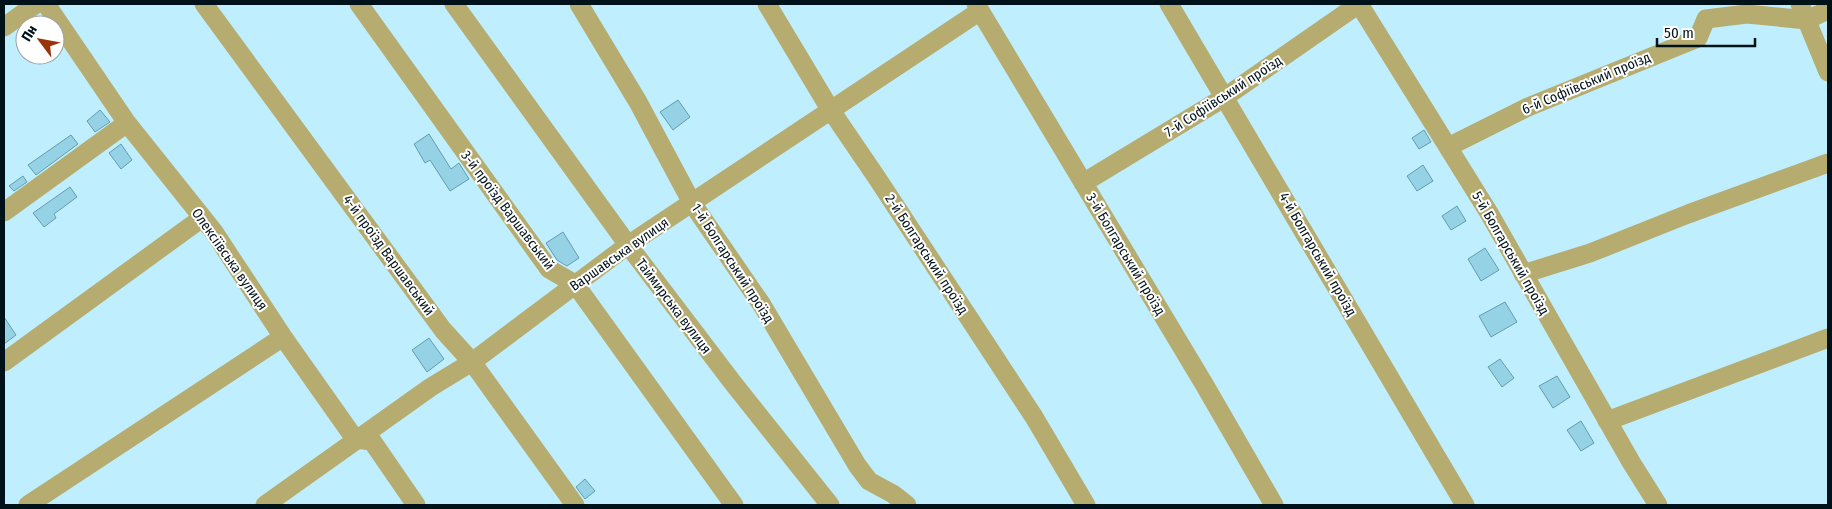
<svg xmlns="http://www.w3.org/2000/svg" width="1832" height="509" font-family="'Fira Sans Condensed',sans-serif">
	<rect width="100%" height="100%" fill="#bfeffe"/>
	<!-- building -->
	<path fill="#96d2e5" stroke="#629dae" d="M678,100L690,117L673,130L660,112Z
		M100,110L110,122L95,132L87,121Z
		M1424,130L1431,142L1419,149L1412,138Z
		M429,134L451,169L459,163L469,179L450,191L430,160L425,163L414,144Z
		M71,135L78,144L36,175L28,165Z
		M121,144L132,160L121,169L109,153Z
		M1423,165L1433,181L1417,191L1407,176Z
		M23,176L27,182L14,191L9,186Z
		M70,187L77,197L54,214L56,218L44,227L33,213Z
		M1457,206L1466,221L1451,230L1442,216Z
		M563,232L579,258L567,266L557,260L546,243Z
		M1485,248L1499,270L1481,281L1468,259Z
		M1505,302L1517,322L1491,337L1479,316Z
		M4,317L16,335L4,344Z
		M429,338L444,359L427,372L412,350Z
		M1500,359L1514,378L1502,387L1488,367Z
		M1557,376L1570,397L1553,408L1539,386Z
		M1581,421L1594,443L1581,451L1567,430Z
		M585,479L595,491L585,499L576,487Z"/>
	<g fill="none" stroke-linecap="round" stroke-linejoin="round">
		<!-- minor -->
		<path stroke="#b7ac70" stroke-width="19" d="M46,4L127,123L214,232L283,337L355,439L372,441L416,505
			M204,4L443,330L472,362L575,505
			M359,4L549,269L575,284L734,505
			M454,4L628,245L733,383L830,505
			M579,4L638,102L692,203L762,305L857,465L869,481L893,494L907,505
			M767,4L830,109L877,178L1034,417L1086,505
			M976,4L1204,384L1274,505
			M1169,4L1465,505
			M1359,4L1489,213L1631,462L1658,505
			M1800,4L1828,72
			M4,27L36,4
			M1448,147L1528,107L1698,38L1706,19L1747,14L1807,20L1828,10
			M1083,183L1225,97L1359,4
			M4,212L127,123
			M1523,274L1590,253L1688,214L1828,163
			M4,362L202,218
			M1607,421L1828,338
			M28,505L283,337
			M265,505L431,387L472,362L628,245L980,11"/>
	</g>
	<g text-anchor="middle" stroke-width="4" stroke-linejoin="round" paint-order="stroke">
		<!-- street labels -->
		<g font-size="14" fill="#001219" stroke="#fff">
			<text transform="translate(1586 83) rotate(-23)" y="5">6-й Софіївський проїзд</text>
			<text transform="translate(1223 96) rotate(-33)" y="5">7-й Софіївський проїзд</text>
			<text transform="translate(508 210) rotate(53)" y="5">3-й проїзд Варшавський</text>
			<text transform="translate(1511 253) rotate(60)" y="5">5-й Болгарський проїзд</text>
			<text transform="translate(619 254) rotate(-35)" y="5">Варшавська вулиця</text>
			<text transform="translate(927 254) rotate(57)" y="5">2-й Болгарський проїзд</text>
			<text transform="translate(1126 254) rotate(59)" y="5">3-й Болгарський проїзд</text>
			<text transform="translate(1318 254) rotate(60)" y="5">4-й Болгарський проїзд</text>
			<text transform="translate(389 255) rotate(54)" y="5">4-й проїзд Варшавський</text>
			<text transform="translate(230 259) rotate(55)" y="5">Олексіївська вулиця</text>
			<text transform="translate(733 263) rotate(57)" y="5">1-й Болгарський проїзд</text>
			<text transform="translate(674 306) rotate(53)" y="5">Таймирська вулиця</text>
		</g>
	</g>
	<!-- border -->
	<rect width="1832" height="509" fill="none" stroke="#001219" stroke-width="10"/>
	<!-- north arrow -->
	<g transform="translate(40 40) rotate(302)"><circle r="24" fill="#ffffff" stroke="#99a0a3"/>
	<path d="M0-4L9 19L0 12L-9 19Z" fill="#993409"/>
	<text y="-8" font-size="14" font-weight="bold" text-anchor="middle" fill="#001219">Пн</text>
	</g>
	<!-- scale -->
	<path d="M1657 38v8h98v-8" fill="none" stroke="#001219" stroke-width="2.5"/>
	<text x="1664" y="38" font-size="15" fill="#001219" stroke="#ffffff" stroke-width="4" paint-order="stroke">50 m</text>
</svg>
